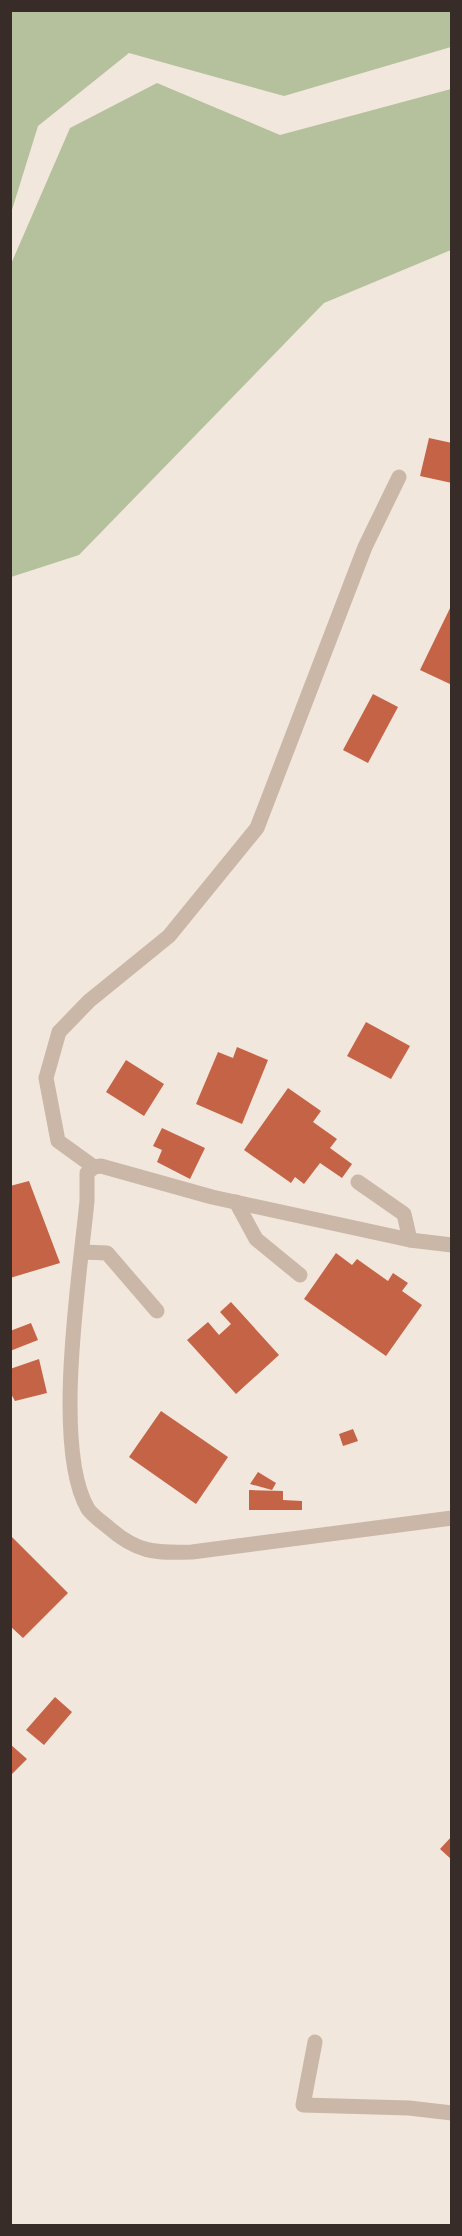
<svg xmlns="http://www.w3.org/2000/svg" width="462" height="2236" font-family="Helvetica,sans-serif">
	<rect width="100%" height="100%" fill="#f2e7dc"/>
	<!-- green -->
	<path fill="#b5c19c" d="M11,10L451,11V47L284,96L129,53L38,126L11,213Z
		M157,83L280,135L451,89V250L324,303L79,555L11,577V264L70,128Z"/>
	<!-- building -->
	<path fill="#c56347" d="M429,438L452,443V483L420,476Z
		M452,604V685L420,670Z
		M373,694L398,707L368,763L343,750Z
		M366,1022L410,1046L391,1079L347,1056Z
		M237,1047L268,1060L242,1124L196,1104L218,1052L233,1058Z
		M126,1060L164,1084L144,1116L106,1092Z
		M288,1088L321,1111L313,1122L337,1139L330,1148L352,1164L342,1178L320,1163L304,1184L295,1177L291,1183L244,1150Z
		M162,1128L205,1148L190,1179L157,1162L162,1150L153,1146Z
		M29,1181L60,1263L10,1278V1186Z
		M336,1253L352,1265L357,1259L388,1281L393,1273L408,1283L402,1291L422,1305L386,1356L304,1299Z
		M231,1302L279,1355L236,1394L187,1340L208,1322L219,1335L231,1324L220,1312Z
		M31,1323L38,1340L10,1351V1331Z
		M39,1359L47,1393L15,1401L10,1392V1369Z
		M161,1411L228,1457L196,1504L129,1457Z
		M353,1429L358,1441L343,1446L339,1434Z
		M258,1472L276,1483L272,1490L250,1484Z
		M249,1490L283,1491V1500L302,1501V1510H249Z
		M10,1535L68,1593L23,1638L10,1626Z
		M55,1697L72,1712L44,1745L26,1730Z
		M10,1744L27,1759L10,1776Z
		M452,1836V1860L440,1849Z"/>
	<g fill="none" stroke-linecap="round" stroke-linejoin="round">
		<!-- lane -->
		<path stroke="#cab7a8" stroke-width="15" d="M358,1182L404,1214L410,1240
			M236,1202L256,1239L300,1275
			M82,1252L107,1253L157,1311"/>
		<!-- street -->
		<path stroke="#cab7a8" stroke-width="15" d="M94,1167L58,1141L46,1078L59,1032L89,1001L169,936L257,828L365,547L399,477
			M452,1245L410,1240L212,1197L101,1166L94,1167L87,1173V1201C80,1274 52,1448 88,1509C93,1516 102,1522 108,1527C137,1553 155,1553 192,1552L452,1518
			M315,2042L303,2105L409,2108L452,2113"/>
	</g>
	<!-- border -->
	<rect width="462" height="2236" fill="none" stroke="#372c28" stroke-width="24"/>
</svg>
